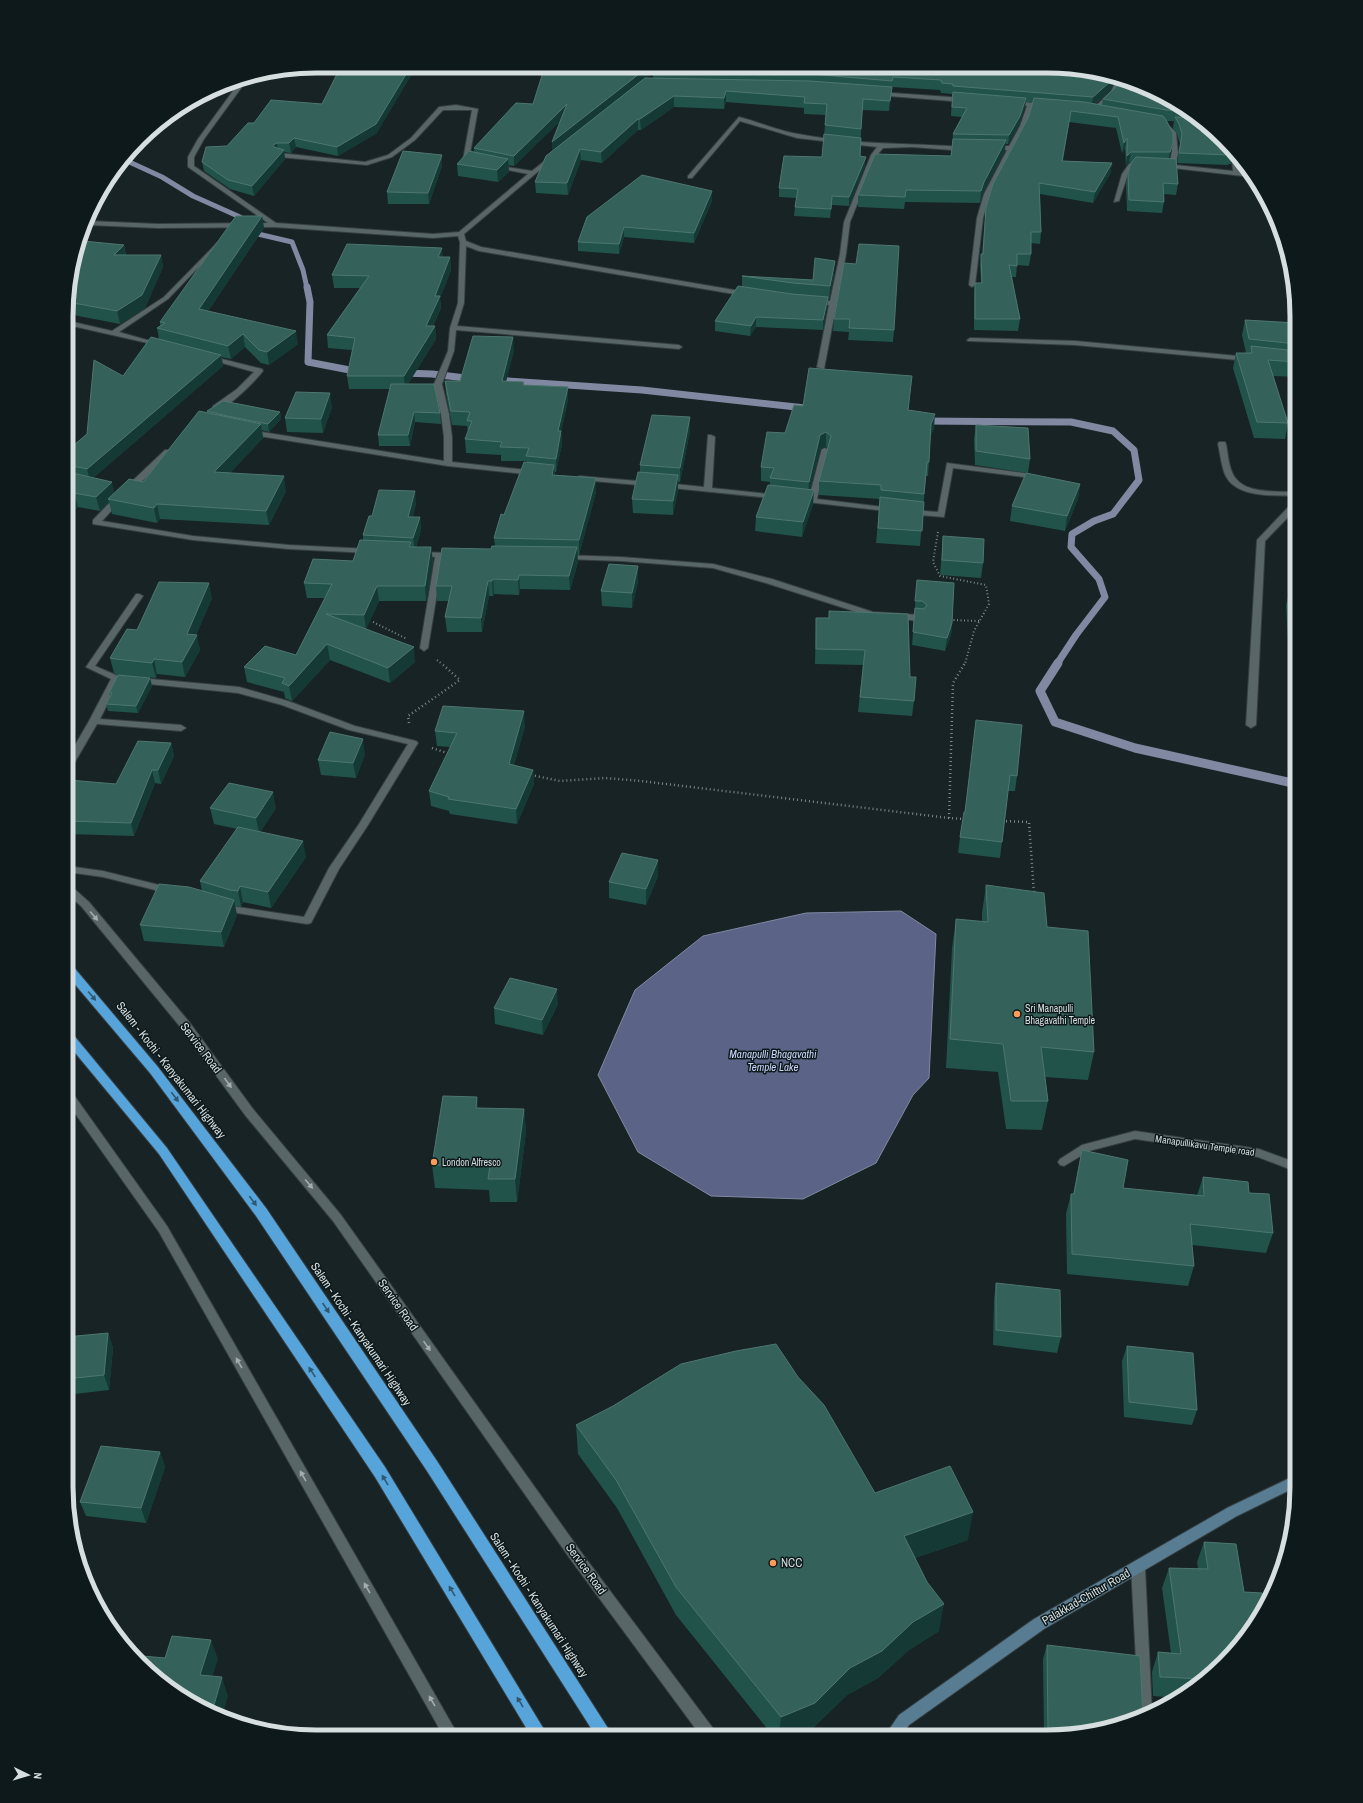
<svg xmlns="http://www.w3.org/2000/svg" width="1363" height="1803" font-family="'Archivo Narrow',sans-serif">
	<rect width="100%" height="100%" fill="#172325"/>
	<!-- water -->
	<path fill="#5b6487" stroke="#8089a1" d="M901,911L936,934L929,1078L913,1095L876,1163L803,1199L711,1196L638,1152L598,1075L635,990L703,936L806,913Z"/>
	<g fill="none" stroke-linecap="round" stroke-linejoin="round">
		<!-- stream-far2 -->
		<path stroke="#8089a1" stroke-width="5" d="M125,160L162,177L193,196L240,217L258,234L292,242L303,270L307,288"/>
		<!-- stream-far1 -->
		<path stroke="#8089a1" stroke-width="7" d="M307,287L310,302L308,362L360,372
			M403,373L432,374L474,379
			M495,380L642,390L805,408
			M923,421L1071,422L1113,431L1134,450L1139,480L1113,514L1094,521L1072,534L1071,547L1099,579L1105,597L1076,635L1057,664"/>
		<!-- stream -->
		<path stroke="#8089a1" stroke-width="9" d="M1058,663L1040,691L1055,722L1135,748L1297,784"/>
		<defs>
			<path id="minor" d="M1117,78L1122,79L1116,94L1095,112H1091V110L1111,92Z
				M239,79L244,84L204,139L194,157V166L276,223L433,234L459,232L528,174L493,167V165L532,171L552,155L555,157L554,158L464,234L466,241L481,247L746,292L749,294L746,296L479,251L466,246L464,303L457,326L679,345L682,347L679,349L456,330L454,351L442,384L449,414L452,437V462L537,471L538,473L534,475L448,466L246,434L245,432L249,430L444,461V437L441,414L434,384L448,351L450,328L458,303L460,242L458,236L433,238L274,227L158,228L88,225L89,221L158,224L268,223L188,167V157L198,139L238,84L234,80Z
				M878,92L964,98L967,100L964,102L876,95L875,94Z
				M1012,101L1046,104L1049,106L1046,108L1032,106L1026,126L990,194L983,218L975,285L972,287L969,285L977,218L984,194L1007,150H992L989,148L992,146H1009L1020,126L1027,106L1010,104L1009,103Z
				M456,105L478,109L469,159L474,160V162L463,160L472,110H443L415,140L392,157L367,165L279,157L276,155L279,153L365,162L388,155L411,138L439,107Z
				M739,117C759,122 778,131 798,134C853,145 910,143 966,147L969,149L966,151L912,147L883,148L877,155L850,222L846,254L824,369L817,367L829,305L814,304L811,302L814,300L830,301L840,254L844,222L871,155L877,147L797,138L740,121L692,178H688V176Z
				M1160,122H1164L1176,132L1178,154L1175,165L1233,171L1231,148L1237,154L1239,172L1249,173L1252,177L1164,167V165L1169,164L1170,162L1172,150L1170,133L1160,124Z
				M1131,163L1145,166L1142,168L1133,167L1128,174L1119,201L1114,202L1122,174L1129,164Z
				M217,243L219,244V246L168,299L119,332L161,344V346L68,325V319L73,322L112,331L164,297Z
				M970,338L1075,341L1249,357L1253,359L1249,361L1075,345L968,341L967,340Z
				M210,356L262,369L263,371C255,381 226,412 213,410V406L237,389L254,372L208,359L206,358Z
				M708,435H711L715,437L712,488L777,495L781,497L780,499L662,487L661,485L665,483L704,487Z
				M1219,442H1225L1226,444C1228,453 1228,463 1232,472C1241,495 1276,491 1297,492V496C1274,495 1233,499 1224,472C1221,463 1220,453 1218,444Z
				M822,448H825L829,450L817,499L892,508L896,510L895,512L798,501V497L809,498Z
				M165,450H168L172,452L132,491H126V487Z
				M947,463L1024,473L1028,475L1024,477L953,468L944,517L907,514V510H910L938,512Z
				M579,476L649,482L653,484L649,486L582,480H579Z
				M116,496H122L123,498L102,521L193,536L289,545L369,549L373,551L369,553L289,549L193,540L93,524V520Z
				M1294,501H1297V508L1265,541L1256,725L1251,728L1246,725L1257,540Z
				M416,552L455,553L459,555L455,557H443L428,648L424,651L420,648L435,557L419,556L415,554Z
				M562,555L621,557L713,564L772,579L873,612L920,615L924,618L920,621L869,616L766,583L713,568L621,561L565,559H562Z
				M136,594H139L143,596L95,666L118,676L239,687L288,701L355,726L416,741L418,743L368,825L339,869L311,923L307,924L224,911L219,908L224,905L304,917L329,868L359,824L408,744L349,730L282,705L238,693L119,681L100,719L181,725L186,728L181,731L97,724L72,767L67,770V759L89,721L111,679L86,667Z
				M67,866L103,871L171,888L176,891L171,894L103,877L67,872Z
				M1135,1131L1259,1149L1297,1163V1172L1258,1157L1135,1139L1089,1151L1064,1166L1060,1165L1058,1162L1060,1159L1082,1145Z
				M1138,1561L1143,1563L1145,1567L1152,1713L1139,1718L1131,1567L1133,1563Z"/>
			<path id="tertiary" d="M67,885L71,886L89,902L190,1023L253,1109L341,1215L581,1552L715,1731L717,1736H701L571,1560L333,1221L245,1115L182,1029L81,906L67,894Z
				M67,1090L71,1091L167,1226L458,1735H443L159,1232L67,1102Z"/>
			<path id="secondary" d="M1296,1475V1487L1237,1516L1044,1629L909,1725L900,1737H884L899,1715L1034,1619L1227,1508Z"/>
			<path id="trunk" d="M67,963L71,964L158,1067L266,1208L437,1461L613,1736H596L427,1471L256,1216L150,1073L67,975Z
				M67,1031L71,1032L167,1148L385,1467L548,1736H531L375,1477L159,1154L67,1043Z"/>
		</defs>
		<!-- minor casing -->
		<use href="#minor" stroke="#363e40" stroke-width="2"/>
		<!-- tertiary casing -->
		<use href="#tertiary" stroke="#363e40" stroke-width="2"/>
		<!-- secondary casing -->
		<use href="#secondary" stroke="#363e40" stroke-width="2"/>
		<!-- trunk casing -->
		<use href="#trunk" stroke="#363e40" stroke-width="2"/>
		<!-- path-far1 -->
		<path stroke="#7d8789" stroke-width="2" stroke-dasharray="1 2.5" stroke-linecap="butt" d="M938,532L933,562L940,576L986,585L989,604L974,631L965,664
			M950,620L979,621
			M373,622L407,639
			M437,660L442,664"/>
		<!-- path -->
		<path stroke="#7d8789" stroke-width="2.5" stroke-dasharray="1 3" stroke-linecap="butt" d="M409,723L408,716L460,680L441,663
			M432,748L450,754
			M531,775L560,781L605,778L641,781L949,818
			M965,819L949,818L953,683L965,663
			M1002,821L1029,822L1034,894"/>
		<!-- minor -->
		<use href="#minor" fill="#586668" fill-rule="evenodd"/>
		<!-- tertiary -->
		<use href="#tertiary" fill="#586668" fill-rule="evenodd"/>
		<!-- secondary -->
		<use href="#secondary" fill="#587d93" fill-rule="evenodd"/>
		<!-- trunk -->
		<use href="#trunk" fill="#57a4da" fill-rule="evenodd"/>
	</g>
	<!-- wall -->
	<path fill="#21534b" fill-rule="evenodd" d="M1080,68L1116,78L1110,91L1095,104L1102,105L1103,99L1143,85L1199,118L1233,154L1231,164H1228V165L1177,163L1180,144L1177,134L1173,128L1174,121H1167L1173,143L1169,158L1178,184L1176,195L1163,194L1164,202L1162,213L1127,211L1126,184L1128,173L1132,162H1129L1126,166L1125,148L1122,153L1116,128L1069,122L1063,161L1112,163L1110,174L1093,203L1040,194L1041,232L1040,244L1031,243V254L1029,266L1017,265L1016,277H1012L1020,319L1018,331L974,330V295L975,283H981L980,265L981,254H982L986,207L1029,116L1033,103L1026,102L1025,107L1019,125L1008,144H1005V151L983,193L980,203L905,202L904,209L858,207V195L951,156L953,134L962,117L951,116L952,94L941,93L940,90L892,87L889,111L862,110L860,156L865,166L849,206L832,205L830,218L794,216L796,198L779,197V188L822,157L826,115L804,114V108L726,102L724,109L674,107L641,130H638L602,163L581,160L568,195L536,193L535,182L552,151L560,121L514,166L508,165L509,172L498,182L458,176L457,164L474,152V148L581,70ZM653,73V78H646L649,76Z
		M283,71L281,75L265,74Z
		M248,123L377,133L338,156L296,147L291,153L284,152L285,159L254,196L230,189L204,171L202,162L227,146Z
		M442,155V166L429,204H388L387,192Z
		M1239,157L1244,164H1240Z
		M712,191V201L694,243L624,237L619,254L578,251V242Z
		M262,216L264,228L208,311L298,344L269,365L261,363L245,347L231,359L222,357L223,366L93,478L114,493L143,482L207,412V411L280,412L281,419L269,432L262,430L263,438L230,473L286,491L269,525L160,519L157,523L112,514L109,502L100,511L78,507L68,516V450L87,434L123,376L159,339L157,328L160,326V322Z
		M124,245L126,255H161L163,267L145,308L120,324L68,314V283Z
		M442,248V257H450L451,270L440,298L441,308L433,326H435L436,339L408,384L440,413L441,424L415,422L410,446H379L378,435L390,389H349L347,376L352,350L328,348L327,335L360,288H334L332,275Z
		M844,263L894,330L893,342L848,340L849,332L833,331L834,319Z
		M834,274L829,299H828L827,306L823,330L756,327L750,336L715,331V321L742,287V276L813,280Z
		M1245,320L1297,323V377L1273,376L1288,423L1285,439L1254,438L1233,368L1236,353H1246L1242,335Z
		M514,350L506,381L524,382V385L568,387V400L561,432L562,444L556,472H555V475L596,478V492L579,555H577L578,562L570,590L520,589L519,595L494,594L493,596H489L482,632H447L445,617L449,601H437L436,586L495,546L494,538L527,462V461H501V455L466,453L465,439L468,433L467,426L452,425L446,394L445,381H460Z
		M803,406L908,410L934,428L930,436L929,462L928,476H926L920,546L876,543L880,499L819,495V481L828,448L826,447L820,450L810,489L813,504L802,537L755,531L756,517L770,485V482L761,481V467Z
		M332,407L323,433L287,432L285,418Z
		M690,417V431L680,482H678V490L673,515L633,513L632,499L640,472V465Z
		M976,425L1030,459L1028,473L975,465L974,439Z
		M1080,484L1078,499L1065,531L1010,521L1012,506Z
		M416,503L413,517H420L421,530L416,547H431L433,562L426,601H379L366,629L415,662L390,683L330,660L292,701L285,698L284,692L247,682L244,667L296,655L325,598H307L304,583L353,561L363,540V535L372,516Z
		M943,536L983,563L981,578L940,575Z
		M638,566V581L632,608L602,606L601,591Z
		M917,580L952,623L951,635L945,651L912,645Z
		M1290,590H1297V642L1288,641L1286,605Z
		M212,598L196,635L200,650L185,677L157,674L156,678L118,675L114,673L110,658L137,630Z
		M829,611L910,677L914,701L912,716L858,712L863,665L815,664L816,618H829Z
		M150,678L152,686L138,713L108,711L106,704L110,696L109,693Z
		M976,720L1017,776L1015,791H1008L1000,858L958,853L960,837L965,812Z
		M525,726L514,765L533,770L534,784L517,824L450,814L449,811L431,806L429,791L451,747L437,746L435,731Z
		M171,743L174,756L161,784L155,783L134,836L67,834V784H116Z
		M365,754L356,778L321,775L318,760Z
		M210,808H276L260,832L306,857L271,908L243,902L241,907L235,906L237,915L224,947L144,941L140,925L202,891L200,881L237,829L214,824Z
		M658,876L646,905L609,898V882Z
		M986,885L1047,927L1094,1052L1088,1080L1045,1077L1048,1101L1042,1130L1006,1129L998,1072L946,1068L952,948L956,919L982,922V913Z
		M558,1004L543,1035L495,1024L494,1008Z
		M478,1108L524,1109L526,1132L517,1202H490L489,1190L435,1188L432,1165Z
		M1082,1150L1123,1188L1197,1195L1203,1177L1249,1193L1273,1233L1266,1253L1192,1245L1194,1266L1188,1286L1067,1274L1066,1214L1071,1194H1073Z
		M996,1283L1061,1337L1057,1353L993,1345L994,1299Z
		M108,1333L113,1348L109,1390L66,1395V1337Z
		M1127,1346L1197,1410L1192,1425L1124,1417L1122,1361Z
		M576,1425L875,1493L968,1540L915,1558L939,1631L909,1650L878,1678L847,1695L812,1729L795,1736H773L676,1615L617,1508L578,1454Z
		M160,1452L165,1467L146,1523L86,1516L80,1502Z
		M1204,1542L1236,1544L1212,1675L1178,1698L1153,1696L1152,1672L1158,1652L1171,1653L1162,1588L1169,1568L1198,1569L1197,1562Z
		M1047,1645L1111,1729L1044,1737L1043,1659Z"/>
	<!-- shaded-wall -->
	<path fill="#153a35" d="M411,66H417L377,133L338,156L337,147Z
		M648,67H660L653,72V73L552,153V142Z
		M283,71L281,75L280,72Z
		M1113,77L1116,78L1110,91L1091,107L1093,97Z
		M726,91V102L724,109V98Z
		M674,96V107L641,130L640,119Z
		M1026,98L1025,107L1019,125L1008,144L1009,135Z
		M567,104L568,114L514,166V156Z
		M638,119V130L602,163L601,152Z
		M294,138L296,147L291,153L289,143Z
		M1127,138L1125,148L1122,153L1124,143Z
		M1006,140L1005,151L983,193L980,203L981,191L984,182Z
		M277,143L278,152L275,155L273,145Z
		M1173,143L1171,153L1168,162L1170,152Z
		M580,149L581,160L568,195L567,183Z
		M284,150L285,159L254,196L252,186Z
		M1131,152L1129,162L1126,166L1127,156Z
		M442,155V166L429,204L428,193Z
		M866,157L865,166L849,206V197Z
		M508,159L509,172L498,182L497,170Z
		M1112,163L1110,174L1093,203L1095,192Z
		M112,177L113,183L93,213V211L99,191Z
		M712,191V201L694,243V233Z
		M832,196V205L830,218L831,209Z
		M262,216L264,228L201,322L199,309Z
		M624,227V237L619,254V244Z
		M124,245L126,258L114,255Z
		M442,248L443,260L438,257Z
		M161,255L163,267L145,308L120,324L117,311Z
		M450,257L451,270L440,298L441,308L427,338L426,326L435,296Z
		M835,261L834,274L829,299L830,286Z
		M828,297L827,306L823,330V320Z
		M756,317V327L750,336L751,326Z
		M435,326L436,339L405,389L404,376Z
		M296,331L298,344L269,365L267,352Z
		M243,334L245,347L231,359L228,346Z
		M513,337L514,350L503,394L502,381Z
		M221,355L223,366L90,481L87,469Z
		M568,387V400L561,432L562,444L556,472V459L558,431Z
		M330,393L332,407L323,433L321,419Z
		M280,412L281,419L269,432L268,424Z
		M414,412L415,422L410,446L408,435Z
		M935,414L934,428L930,439L931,424Z
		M690,417V431L680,482V468Z
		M261,424L263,438L217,487L214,472Z
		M826,432V447L820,450L808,496L809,482L820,435Z
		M554,465L555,479L552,475Z
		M678,475V490L673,515V501Z
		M284,476L286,491L269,525L266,511Z
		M596,478V492L579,555V540Z
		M112,482L115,496L108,499L109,502L100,511L96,497Z
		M1080,484L1078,499L1065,531L1067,516Z
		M814,490L813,504L802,537L803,522Z
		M415,491L416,503L410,530L408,517Z
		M74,493L78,507L68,516V499Z
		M157,504L160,519L157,523L154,508Z
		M420,517L421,530L415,550L413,538Z
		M431,547L433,562L426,601L425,586Z
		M577,547L578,562L570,590L569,576Z
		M638,566V581L632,608V593Z
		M519,575L520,589L519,595L518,580Z
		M493,579L494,594L493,596L492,581Z
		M488,581L489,596L482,632L481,618Z
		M209,583L212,598L194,640L197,635L200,650L185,677L182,662L187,634Z
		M377,586L379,601L366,630L364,615Z
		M952,623L951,635L945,651L947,638Z
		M327,644L330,660L292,701L289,686Z
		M414,647L415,662L390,683L388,668Z
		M154,659L157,674L156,678L152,663Z
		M150,678L152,686L138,713L136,706Z
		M524,711L525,726L510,779L509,764Z
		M363,739L365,754L356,778L353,763Z
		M171,743L174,756L161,784L158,770Z
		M152,770L155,783L134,836L131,823Z
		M533,770L534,784L517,824L516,809Z
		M273,792L276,808L259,833L256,818Z
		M303,841L306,857L271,908L268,892Z
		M658,860V876L646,905V889Z
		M240,886L243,902L241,907L238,891Z
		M234,900L237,915L224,947L221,932Z
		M557,989L558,1004L543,1035L542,1020Z
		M477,1097L480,1121L476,1108Z
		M524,1109L526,1132L517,1202L515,1179Z
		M108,1333L113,1348L109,1390L104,1375Z
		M160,1452L165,1467L146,1523L141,1508Z
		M973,1512L968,1540L900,1563L904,1536Z
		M944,1604L939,1631L909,1650L878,1678L847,1695L812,1729L795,1736H779L781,1717L913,1622Z
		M211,1640L218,1659L207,1694L200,1675Z
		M222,1677L228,1696L222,1717L212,1712Z"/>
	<!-- building -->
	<path fill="#34625b" stroke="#4e7670" d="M341,66H411L376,124L337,147L294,138L289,143H277L273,145L274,147L284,150L252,186L228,180L202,162L206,147L227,146L248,123H254L271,100L322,104Z
		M588,67H648L552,142L567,104L514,156L474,148L516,103L533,104L544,69L581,70Z
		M658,67L1080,68L1113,77L1111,81L1093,97L953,86V84L942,83L941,80L893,77L892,81L811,74L653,72Z
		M645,78L810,81L892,87L890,101L863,99L861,129L825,125L827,104L804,103L805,97L726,91L724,98L674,96L640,119H638L601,152L580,149L567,183L535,182L546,156Z
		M1121,79L1143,85L1188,111L1166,110L1103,99L1119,84Z
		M953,92L1026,98L1020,116L1009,135L953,134L967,108L952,107Z
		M1034,98L1084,102L1163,116L1166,120L1173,133V143L1170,152H1131L1127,156V138L1124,143L1118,117L1071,111L1062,161L1112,163L1095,192L1039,183L1041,232H1031V254H1017V266L1009,265L1020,319H975V283H982L981,254H983L986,207L993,184L1029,116Z
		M1175,117L1199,118L1233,149V154L1230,153V155L1179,153L1182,134L1179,124Z
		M824,134L861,138L860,156L866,157L849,197L832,196L831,209L795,207L798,189L779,188L784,156L822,157Z
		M953,139L1006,140L984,182L981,191L906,190L905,197L858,195L875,154L951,156Z
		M403,151L442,155L428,193L387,192Z
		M469,151L508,159L497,170L457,164Z
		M1136,157L1176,159L1178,184L1163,183L1164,202L1129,200L1128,173L1131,163Z
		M642,175L712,191L694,233L624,227L619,244L578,242L587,217Z
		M236,216H262L199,309L296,331L267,352L259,350L243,334L228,346L157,328L165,323L160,322Z
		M83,241L124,245L114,255H161L142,295L117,311L68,302V283Z
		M347,244L442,248L438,257H450L435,296H440L426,326H435L404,376H347L355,338L327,335L369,276L332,275Z
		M859,244L899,246L894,330L849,328L850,319H834L844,263L856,264Z
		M815,258L835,261L830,286L793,283L742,276L813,280Z
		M738,286L792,294L828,297L823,320L756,317L751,326L715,321Z
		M1245,320L1297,323V344L1249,339Z
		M473,336L513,337L502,381L524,382L523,385L568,387L558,431H561L556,459L526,456L529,448L500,447L502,442L465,439L472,421H467L470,412L451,411L445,381H460Z
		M151,337L221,355L87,469L68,465V450L87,434L94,360L123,376Z
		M1251,346L1297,351V362L1268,360L1288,423L1257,422L1236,353H1252Z
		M809,368L912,376L908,410L935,414L931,424L929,462H927L924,494L881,490V485L819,481L831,436L826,432L820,435L809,482L770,478L774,468L761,467L767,432L785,433L794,405L803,406Z
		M391,384H434L440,413L414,412L408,435H378Z
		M296,392L330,393L321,419L285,418Z
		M223,401L280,412L268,424L227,416L207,411Z
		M199,411L261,424L214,472L284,476L266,511L157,504L154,508L108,499L129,479L143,482Z
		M652,415L690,417L680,468L640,465Z
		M976,425L1028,428L1030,459L976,451Z
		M524,462L554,465L552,475L596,478L579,540L494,538L501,514L504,515Z
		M68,472L112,482L96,497L74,493L68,499Z
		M638,472L678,475L673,501L632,499Z
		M1026,473L1080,484L1067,516L1012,506Z
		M768,485L814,490L803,522L756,517Z
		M379,490L415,491L408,517H420L413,538L363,535L369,516H372Z
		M880,497L924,502L922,531L878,528Z
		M943,536L984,539L983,563L942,560Z
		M360,540L411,542L409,547H431L425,586H377L364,615L326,614L414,647L388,668L327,644L289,686L282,683L285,678L244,667L265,646L296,655L332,584L304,583L313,559L353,561Z
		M492,546L577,547L569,576L519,575L518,580L493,579L492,581H488L481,618L445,617L452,586H436L442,548L491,549Z
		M609,564L638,566L632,593L601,591Z
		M917,580L954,583L952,623L947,638L913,632L915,608L924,609L927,605L922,601H915Z
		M159,582L209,583L187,634L197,635L182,662L154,659L152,663L115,659L110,658L127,629L137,630Z
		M1290,590H1297V627L1291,626Z
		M829,611L908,614L910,677H916L914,701L860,697L865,650L816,649V618H829Z
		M118,675L150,678L136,706L106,704L112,693H109Z
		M443,706L524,711L509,764L533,770L516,809L448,799L449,797L429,791L457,733L435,731Z
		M976,720L1022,725L1017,776L1010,775L1002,842L960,837L964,812H965Z
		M330,732L363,739L353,763L318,760Z
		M138,741L171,743L158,770H152L131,823L67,821V784L69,780L116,784Z
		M229,783L273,792L256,818L210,808Z
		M238,827L303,841L268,892L240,886L238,891L230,890L200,881Z
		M622,853L658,860L646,889L609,882Z
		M159,884L189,887L234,900L221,932L140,925Z
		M986,885L1044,893L1047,927L1088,931L1094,1052L1041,1047L1048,1101H1011L1003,1044L950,1039L956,919L988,922Z
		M510,978L557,989L542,1020L494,1008Z
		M443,1096L477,1097L476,1108L524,1109L515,1179H488L490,1166L432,1165Z
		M1082,1150L1128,1160L1123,1188L1204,1196L1203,1177L1248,1182L1249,1193L1269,1194L1273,1233L1190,1224L1194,1266L1072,1254L1071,1194H1074Z
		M996,1283L1060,1290L1061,1337L996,1330Z
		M108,1333L104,1375L66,1379V1337Z
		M776,1344L798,1377L824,1405L875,1493L950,1466L973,1512L904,1536L927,1582L944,1604L913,1622L882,1651L850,1668L815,1703L781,1717L676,1587L616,1480L576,1425L613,1406L681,1364L736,1351Z
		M1127,1346L1193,1353L1197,1410L1129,1402Z
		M101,1446L160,1452L141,1508L80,1502Z
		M1204,1542L1236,1544L1244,1592L1262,1593L1265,1606L1255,1626L1212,1675L1205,1679L1160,1677L1158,1652L1181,1654L1169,1568L1208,1569Z
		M172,1636L211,1640L200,1675L222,1677L212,1712L177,1695L131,1655L165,1658Z
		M1047,1645L1140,1656L1143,1717L1111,1729L1068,1734L1048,1732Z"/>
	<!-- one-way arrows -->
	<defs><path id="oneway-solid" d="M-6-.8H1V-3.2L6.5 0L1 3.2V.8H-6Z"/></defs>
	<g fill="#a4aeaf">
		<use href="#oneway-solid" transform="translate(94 916) rotate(50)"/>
		<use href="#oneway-solid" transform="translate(228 1083) rotate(54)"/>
		<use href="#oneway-solid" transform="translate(309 1184) rotate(50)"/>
		<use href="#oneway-solid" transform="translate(427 1346) rotate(55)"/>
		<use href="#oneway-solid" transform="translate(239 1363) rotate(-120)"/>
		<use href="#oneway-solid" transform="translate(303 1476) rotate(-120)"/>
		<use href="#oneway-solid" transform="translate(367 1588) rotate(-120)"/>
		<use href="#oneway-solid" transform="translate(432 1701) rotate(-120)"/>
	</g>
	<g fill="#2e5871">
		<use href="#oneway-solid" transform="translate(92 996) rotate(50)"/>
		<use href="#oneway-solid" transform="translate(175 1097) rotate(53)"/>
		<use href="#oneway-solid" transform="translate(253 1201) rotate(53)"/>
		<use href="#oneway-solid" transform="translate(326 1308) rotate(56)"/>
		<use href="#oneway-solid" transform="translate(312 1372) rotate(-124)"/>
		<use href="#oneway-solid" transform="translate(385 1480) rotate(-121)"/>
		<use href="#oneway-solid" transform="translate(452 1591) rotate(-121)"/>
		<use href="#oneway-solid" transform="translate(520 1702) rotate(-121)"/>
	</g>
	<!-- markers -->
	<g fill="#ff9b5a" stroke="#0d191b" stroke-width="1.5">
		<circle cx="1017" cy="1014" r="4"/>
		<circle cx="434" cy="1162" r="4"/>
		<circle cx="773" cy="1563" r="4"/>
	</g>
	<g text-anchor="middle" stroke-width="3" stroke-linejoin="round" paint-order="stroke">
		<!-- poi labels -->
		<g font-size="10" fill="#d6dedf" stroke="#0d191b" text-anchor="start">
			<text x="1025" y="1012">Sri Manapulli<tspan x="1025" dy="12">Bhagavathi Temple</tspan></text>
			<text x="442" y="1166">London Alfresco</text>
		</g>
		<!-- street labels -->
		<g font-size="10" fill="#d6dedf" stroke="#0d191b">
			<text transform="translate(1205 1145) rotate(8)" y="4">Manapullikavu Temple road</text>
		</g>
		<!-- water labels -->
		<g font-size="11" font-style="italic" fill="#ccd5fb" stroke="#0d191b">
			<text x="773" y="1058">Manapulli Bhagavathi<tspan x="773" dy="13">Temple Lake</tspan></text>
		</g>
		<!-- near-street labels -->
		<g font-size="12" fill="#d6dedf" stroke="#0d191b">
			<text transform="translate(201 1048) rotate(53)" y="4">Service Road</text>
			<text transform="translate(171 1070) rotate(52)" y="4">Salem - Kochi - Kanyakumari Highway</text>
			<text transform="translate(398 1305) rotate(55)" y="4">Service Road</text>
			<text transform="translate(361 1334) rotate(56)" y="4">Salem - Kochi - Kanyakumari Highway</text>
			<text transform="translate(586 1569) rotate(54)" y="4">Service Road</text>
			<text transform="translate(1086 1597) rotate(-30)" y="4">Palakkad-Chittur Road</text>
			<text transform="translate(539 1605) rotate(57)" y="4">Salem - Kochi - Kanyakumari Highway</text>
		</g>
		<!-- near-poi labels -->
		<g font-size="12" fill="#d6dedf" stroke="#0d191b" text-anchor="start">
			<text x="781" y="1567">NCC</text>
		</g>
	</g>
	<!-- crop -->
	<path d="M0 0H1363V1803H0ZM316 73H1047A243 243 0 0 1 1290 316V1487A243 243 0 0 1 1047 1730H316A243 243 0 0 1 73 1487V316A243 243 0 0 1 316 73Z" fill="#0d191b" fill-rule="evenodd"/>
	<path fill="none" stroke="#d6dedf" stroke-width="5" d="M316 73H1047A243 243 0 0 1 1290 316V1487A243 243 0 0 1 1047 1730H316A243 243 0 0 1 73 1487V316A243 243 0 0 1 316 73Z"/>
	<!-- north arrow -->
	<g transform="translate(28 1775) rotate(95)" stroke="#0d191b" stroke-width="3" paint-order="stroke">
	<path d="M0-3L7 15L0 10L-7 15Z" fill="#d6dedf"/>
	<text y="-6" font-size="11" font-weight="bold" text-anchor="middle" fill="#d6dedf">N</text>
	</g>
</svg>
